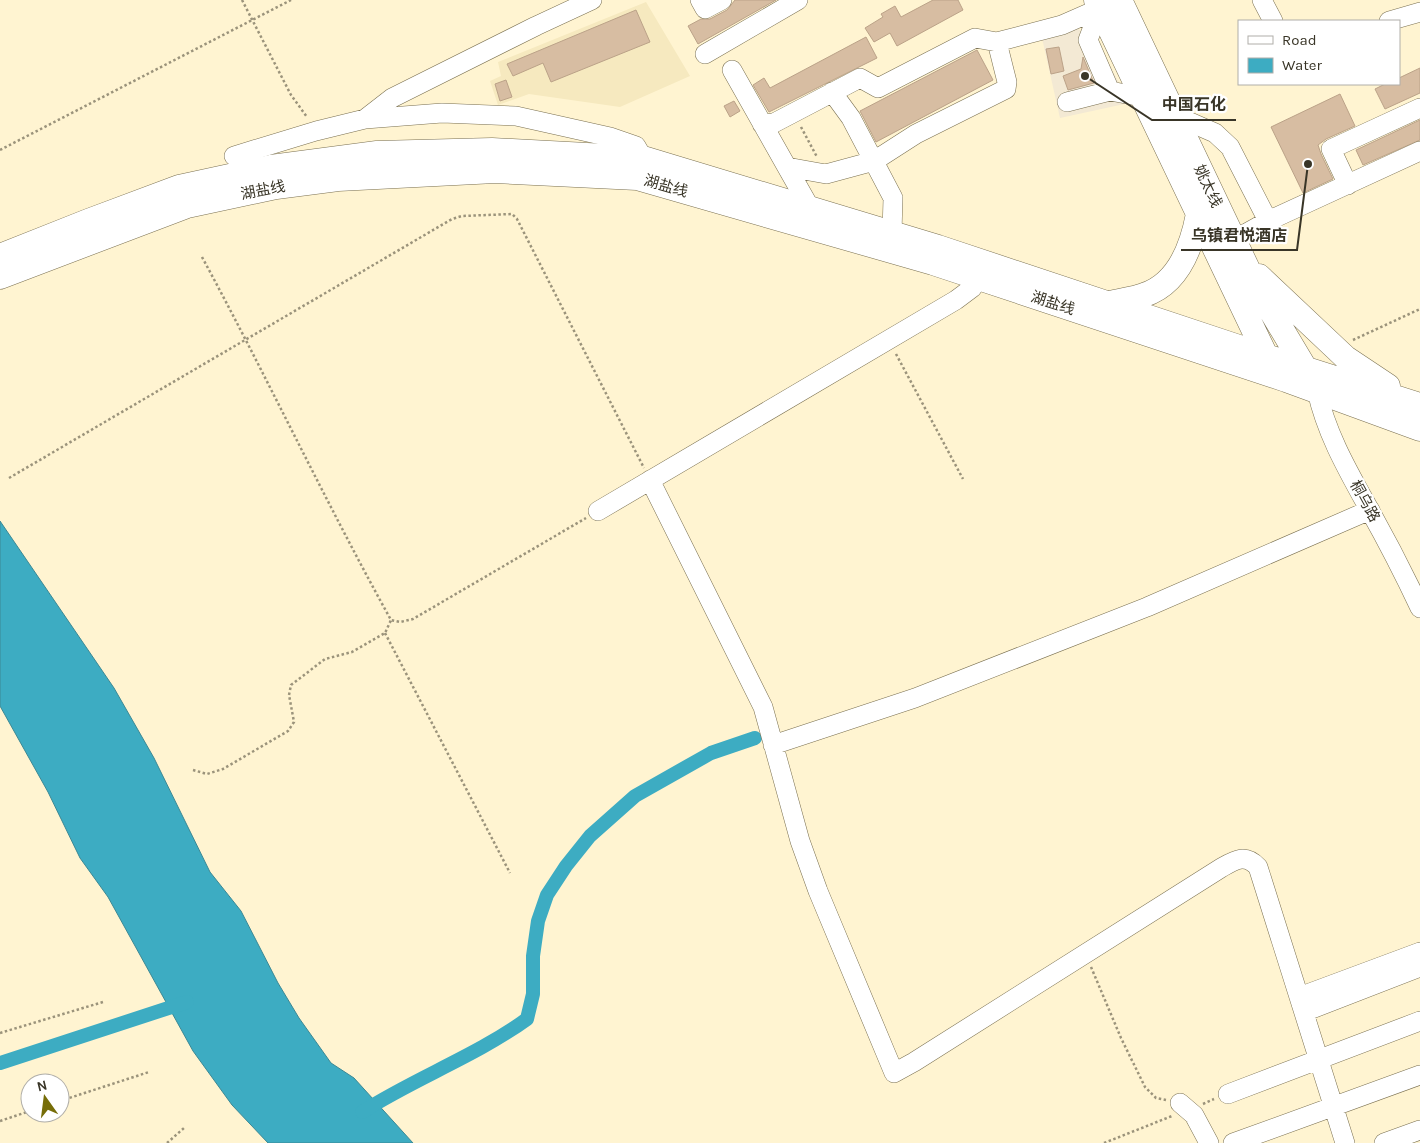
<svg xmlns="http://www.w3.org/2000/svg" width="1420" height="1143" font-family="Karla,'Noto Sans SC',sans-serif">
	<rect width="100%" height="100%" fill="#fff4d1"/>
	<!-- commercial -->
	<path fill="#f3e9d4" d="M1075,27L1098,42L1129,103L1060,118L1042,38Z"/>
	<!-- built -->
	<path fill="#f6e9bf" d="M646,2L690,76L620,107L529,94L498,105L490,81L501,76L498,62Z"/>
	<!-- water -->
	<path fill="#3dacc2" stroke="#3c8894" d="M0,521L114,688L154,758L210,872L241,911L278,983L299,1018L331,1063L354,1078L413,1143H268L232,1105L193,1051L108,897L80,858L48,792L0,706Z"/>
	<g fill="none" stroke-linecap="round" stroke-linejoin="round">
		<!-- canal -->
		<path stroke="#3dacc2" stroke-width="14" d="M0,1063L187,1002
			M362,1112C415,1078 476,1056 527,1019L533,994V956L538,921L547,895L566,866L590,836L635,796L711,753L755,738"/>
	</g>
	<!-- building -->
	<path fill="#d7bda2" stroke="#bba288" d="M735,0H776L698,44L688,26L701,19H710L727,10Z
		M933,0H958L963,10L897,46L890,33L874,42L865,28L883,17L881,14L895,6L901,17Z
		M636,10L650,42L551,82L543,63L513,76L507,64Z
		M866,37L877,58L769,112L753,85L764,78L770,88Z
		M1059,47L1064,71L1051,74L1046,49Z
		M977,50L993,80L876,142L860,111Z
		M1083,57L1094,83L1068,90L1063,76L1081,69Z
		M1420,68V93L1385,109L1375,89L1385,84H1399V78Z
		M506,80L512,97L500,101L495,84Z
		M1340,94L1355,126L1326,139L1318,145L1321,154L1333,179L1303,193L1271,127Z
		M734,101L740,111L730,117L724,106Z
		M1420,120V140L1363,165L1356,150Z"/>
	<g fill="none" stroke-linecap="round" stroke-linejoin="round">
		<defs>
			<path id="minor" d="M700,0L705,9L722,0
				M1262,0L1273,21
				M1100,8L1088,40L1110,91L1142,97
				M1389,21L1420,12
				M705,54L798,0
				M732,70L810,208
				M832,92L851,118L893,198L892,233
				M1067,102L1110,91
				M1176,116L1215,133L1230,147L1268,221
				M365,119L392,98L536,26L592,0
				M762,124L774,123L860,78L878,88L975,38L997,42L1062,25L1112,3
				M234,156L316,131L365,119L442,113L516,116L610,137L636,146L643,158
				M787,167L826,174L874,161L916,134L1006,89L1007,82L997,42
				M1348,185L1331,149L1420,108
				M1234,240L1268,221L1420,151
				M1317,391C1326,433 1348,471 1369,509C1387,541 1404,574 1420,608
				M650,480L763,707L800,841L818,891L894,1073L914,1062L1221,868C1235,860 1245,853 1258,867L1345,1143
				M598,511L956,300L972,288L979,278
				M773,745L915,698L1147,607L1370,510
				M1299,997L1420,952
				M1304,1012L1420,967
				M1228,1094L1420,1021
				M1180,1103L1194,1115L1209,1143
				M1233,1143L1420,1075
				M1384,1143L1420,1130"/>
			<path id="major" d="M1096,0L1266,356L1272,363
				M1120,0L1256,286L1308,373
				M0,256L88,221L179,187L271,167L377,153L492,150L643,158L938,247L1266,356L1420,405
				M1259,276L1346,358L1388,386
				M0,277L187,206L276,187L338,179L495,171L637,178L933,263L1286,380L1420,429
				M1110,303C1121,300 1133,299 1144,295C1178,284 1192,246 1198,214"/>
		</defs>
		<!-- minor casing -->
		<use href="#minor" stroke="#7a7051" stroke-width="20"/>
		<!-- major casing -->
		<use href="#major" stroke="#7a7051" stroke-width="25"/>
		<!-- path -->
		<path stroke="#9b937b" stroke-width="2.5" stroke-dasharray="2.5 2.5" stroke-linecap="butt" d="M242,0L291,95L307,117
			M801,127L817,157
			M0,150L291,0
			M202,257C267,377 325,501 391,620L400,622L413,619L586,518
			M1353,340L1420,309
			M896,354L963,479
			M9,478L452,219L462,216L512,214L517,219L644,468
			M385,633L510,873
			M193,770L207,774L223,769L288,731L294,722L289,695L291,685L325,659L352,652L385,633L391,620
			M1091,967L1121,1038L1145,1087L1156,1098L1166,1100
			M0,1033L103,1002
			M60,1101L149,1072
			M1203,1104L1214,1099
			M0,1121L30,1111
			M167,1143L184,1128
			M1104,1143L1172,1116"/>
		<!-- minor -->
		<use href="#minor" stroke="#fff" stroke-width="19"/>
		<!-- major -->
		<use href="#major" stroke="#fff" stroke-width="24"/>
	</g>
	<g text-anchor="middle" stroke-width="4.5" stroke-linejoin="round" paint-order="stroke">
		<!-- street labels -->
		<g font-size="15" fill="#393527" stroke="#fff">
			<text transform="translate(666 186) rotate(16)" y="5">湖盐线</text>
			<text transform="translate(1208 186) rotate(65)" y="5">姚太线</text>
			<text transform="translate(263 190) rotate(-11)" y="5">湖盐线</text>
			<text transform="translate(1053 303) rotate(18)" y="5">湖盐线</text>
			<text transform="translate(1365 501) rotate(61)" y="5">桐乌路</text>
		</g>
	</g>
	<!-- callouts -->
	<path fill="none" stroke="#393527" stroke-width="2" d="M1085 76L1152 120H1236M1308 164L1297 250H1181"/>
	<g fill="#393527" stroke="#fff" stroke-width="2">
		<circle cx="1085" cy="76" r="5"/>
		<circle cx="1308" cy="164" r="5"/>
	</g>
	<g font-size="16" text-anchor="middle" font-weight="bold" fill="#393527" stroke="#fff" stroke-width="4.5" stroke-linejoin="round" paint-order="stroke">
		<text x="1194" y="110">中国石化</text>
		<text x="1239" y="241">乌镇君悦酒店</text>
	</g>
	<!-- legend -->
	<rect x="1238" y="20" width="162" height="65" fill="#ffffff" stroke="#b0aea9"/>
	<rect x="1248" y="36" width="25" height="8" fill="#ffffff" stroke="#b0aea9"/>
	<text x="1282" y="45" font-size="15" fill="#393527">Road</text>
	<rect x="1248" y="58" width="25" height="15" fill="#3dacc2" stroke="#b0aea9"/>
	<text x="1282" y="70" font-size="15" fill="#393527">Water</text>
	<!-- north arrow -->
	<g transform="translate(45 1098) rotate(346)"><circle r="24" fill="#ffffff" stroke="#b0aea9"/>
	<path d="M0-4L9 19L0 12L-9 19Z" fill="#766d08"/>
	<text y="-8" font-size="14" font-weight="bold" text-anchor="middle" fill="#393527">N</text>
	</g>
</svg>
